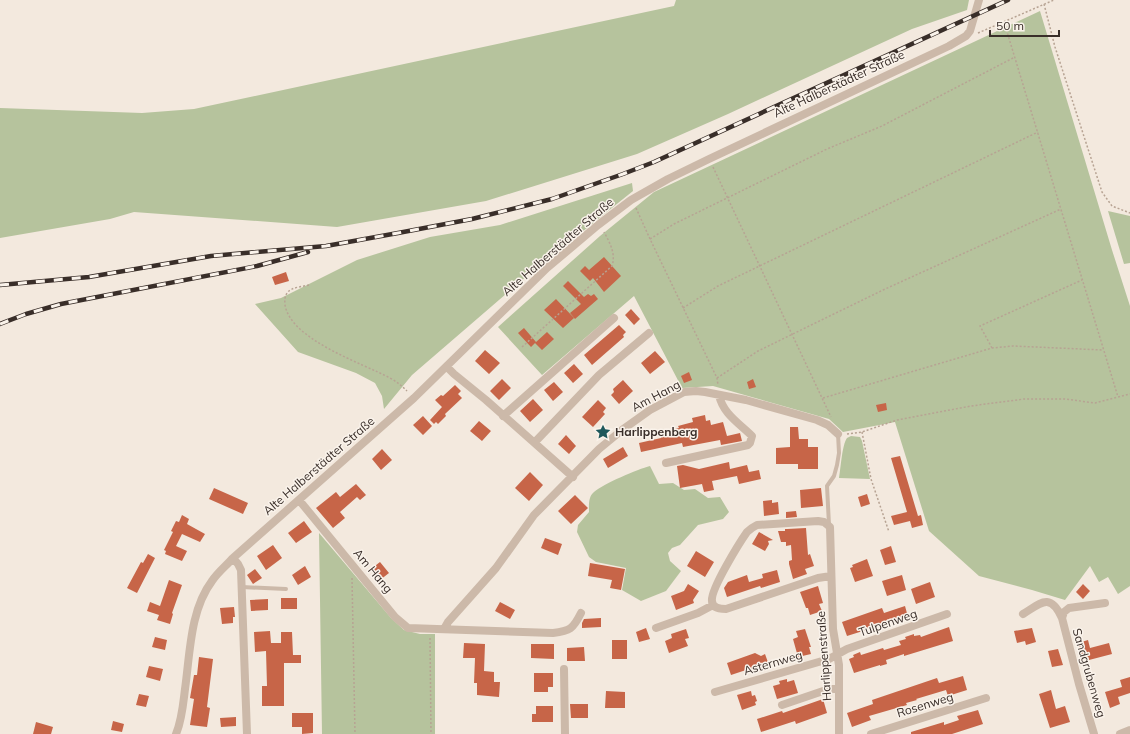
<svg xmlns="http://www.w3.org/2000/svg" width="1130" height="734" font-family="Mulish,sans-serif">
	<rect width="100%" height="100%" fill="#f3e9de"/>
	<!-- green -->
	<path fill="#b6c39d" d="M676,0H969L967,10L912,29L728,114L637,154L486,201L337,227L134,212L110,219L0,238V108L142,113L194,109L674,6Z
		M1040,11L1112,250L1130,306V586L1118,594L1108,577L1099,582L1090,566L1065,600L1032,590L979,576L929,531L895,422L843,432L829,419L713,386L682,388L634,296L542,375L498,327L600,236L654,192Z
		M632,183L633,191L562,248L543,262L412,375L384,409L382,396L375,383L356,373L298,352L255,304L281,298L357,260L430,237L500,225Z
		M1108,211L1130,216V263L1124,264Z
		M851,436L860,437L862,441L870,479L839,478C841,467 842,445 847,438Z
		M650,466L659,484L673,483L684,490L695,489L708,498L720,497L729,512L723,519L698,525L680,545L672,548L668,553L670,561L681,571L666,591L641,601L622,590L626,568L596,562L589,557L577,532L578,525L589,512C589,505 588,497 594,492C603,484 638,469 650,466Z
		M319,533L391,618L404,630L420,634H435V734H322Z"/>
	<!-- building -->
	<path fill="#c76548" d="M604,257L621,276L604,292L593,278L590,281L580,271L585,266L589,270Z
		M286,272L289,281L275,285L272,277Z
		M568,281L584,297L588,294L591,296L594,294L598,299L575,319L570,313L581,304L563,286Z
		M556,299L574,318L563,328L544,310Z
		M631,309L640,319L634,325L625,315Z
		M619,325L626,332L623,335L624,337L592,365L584,355Z
		M524,328L536,342L531,347L518,333Z
		M547,332L554,339L542,350L535,343Z
		M485,350L500,363L489,374L475,361Z
		M655,351L665,362L650,374L641,363Z
		M574,364L583,374L573,383L564,373Z
		M689,372L692,380L684,383L681,376Z
		M502,379L511,388L499,400L490,391Z
		M753,379L756,387L749,389L747,382Z
		M623,380L633,391L619,404L611,395L614,392L613,389Z
		M554,382L563,392L553,401L544,390Z
		M455,385L461,391L458,394L462,398L445,414L446,416L438,424L436,422L434,424L430,420L442,407L435,400L441,395L443,396Z
		M533,399L543,410L530,422L520,411Z
		M598,400L606,408L603,412L605,414L593,427L582,417Z
		M886,403L887,410L878,412L876,405Z
		M705,415L706,421L710,420L711,425L723,422L727,436L740,433L742,441L721,445L720,440L683,447L682,443L641,452L639,443L661,438L660,432L679,428L678,426L693,422L692,418Z
		M423,416L432,426L423,435L413,425Z
		M479,421L491,431L482,441L470,431Z
		M790,427H798L799,439H808V447H818V469H798V464H776V448L790,447Z
		M566,435L576,446L569,454L558,444Z
		M623,447L628,456L608,468L603,459Z
		M382,449L392,460L381,470L372,459Z
		M900,456L918,516L921,515L923,525L912,528L910,521L894,525L891,516L907,512L891,458Z
		M729,462L730,469L747,465L749,472L759,470L761,479L739,484L737,476L712,481L714,490L704,492L702,484L680,488L677,466L683,465L699,469Z
		M530,472L543,485L529,501L515,488Z
		M356,484L366,495L360,500L357,497L340,512L345,518L333,528L316,508L336,492L340,497Z
		M214,488L248,503L243,514L209,499Z
		M821,488L823,506L801,508L800,490Z
		M867,494L870,504L861,507L858,497Z
		M575,495L588,508L571,524L558,511Z
		M772,500V503L778,502L779,514L764,516L763,501Z
		M796,511L797,517L786,518V512Z
		M182,515L189,519L187,524L205,534L200,542L182,534L176,546L187,551L182,561L165,554L166,551L164,550L173,532L171,531L176,521L179,522Z
		M304,521L312,532L296,543L288,533Z
		M806,528L808,555L810,554L814,566L805,569L807,574L793,579L789,564V561L792,560L791,545L786,546V542H781L778,531H785V529H787Z
		M759,532L773,540L768,541L769,544L765,551L752,544Z
		M545,538L562,544L558,555L541,548Z
		M273,545L282,558L266,570L257,556Z
		M891,546L896,562L885,565L880,550Z
		M696,551L714,562L705,577L687,566Z
		M148,554L155,558L137,593L127,588L141,562L143,563Z
		M867,559L873,576L855,582L850,568L853,567L852,565Z
		M380,562L389,573L380,580L371,569Z
		M590,563L625,569L621,590L610,588L612,580L588,576Z
		M305,566L311,577L298,585L292,575Z
		M255,569L262,578L253,584L247,575Z
		M777,570L780,582L761,588L760,586L727,597L724,588L728,582L747,575L749,582L763,578L762,574Z
		M902,575L906,590L887,596L882,581Z
		M169,580L182,585L172,613L173,614L170,624L157,620L159,615L147,611L150,602L160,606Z
		M930,582L935,597L916,604L911,589Z
		M688,584L699,591L693,600L694,603L676,610L671,596L684,591Z
		M1083,584L1090,591L1083,599L1076,592Z
		M818,586L823,603L819,604L822,611L810,615L808,608H806L800,592Z
		M281,598H297V609H281Z
		M268,599V610L251,611L250,600Z
		M500,602L515,610L510,619L495,611Z
		M905,606L908,617L866,629V630L847,636L842,622L882,608L884,613Z
		M234,607L235,617H233V623L222,624L220,608Z
		M601,618V627L582,628V623L584,619Z
		M949,627L953,641L904,656V654L886,660L887,664L880,666V665L854,673L849,659L854,657L853,655L860,652L861,655L883,648L884,650L901,645L899,641L906,639L905,637L914,634V636L920,635L921,637Z
		M646,628L650,639L639,642L636,632Z
		M1032,628L1036,642L1026,645L1025,641L1017,643L1014,631Z
		M686,629L689,638L685,639L688,646L669,653L665,641L672,638L671,634Z
		M805,629L811,647H809L811,654L798,657L793,639L798,637L796,631Z
		M270,631L271,643H281V632H292L293,655H301V663H284V706H262V686H267L266,651L255,652L254,632Z
		M155,637L167,640L165,650L152,647Z
		M612,640H627V659H612Z
		M1088,640L1090,648L1109,643L1112,654L1089,660L1088,657L1082,658L1078,643Z
		M464,643L485,644L484,671L494,672V682H500L499,697L477,695V683H474L475,658H463Z
		M531,644H554V659L531,658Z
		M584,647L585,661H567V648Z
		M1058,649L1063,665L1052,667L1048,651Z
		M755,653L761,656L765,654L770,668L760,672L759,669L750,672L749,669L731,675L727,663Z
		M199,657L213,659L207,707L210,708L207,727L190,725L194,699L190,698L194,675H197Z
		M149,666L163,669L160,681L146,677Z
		M534,673H553V687H548V692H534Z
		M963,676L967,690L948,696L946,690L916,699L917,700L906,703L907,705L869,716L871,720L852,727L847,713L873,704L872,700L937,678L939,683Z
		M1130,677V693L1118,697L1120,704L1110,708L1105,692L1122,687L1120,680Z
		M787,679V682L794,680L798,693L777,699L773,686L780,684L779,681Z
		M1051,690L1056,709L1065,706L1070,722L1050,728L1039,694Z
		M606,691L625,692V708H605Z
		M751,691L752,696L755,695L757,701L755,702L756,705L742,710L737,695Z
		M139,694L149,696L146,707L136,705Z
		M823,699L827,713L796,724L795,721L761,732L757,719L782,711L783,713Z
		M570,704H588V718H571Z
		M536,706H553V722H532V714H536Z
		M978,710L983,724L952,734H911V732L944,722V725L959,720L957,716Z
		M292,713H313V733L302,734V727H292Z
		M236,717V726L221,727L220,718Z
		M113,721L124,724L122,732L111,730Z
		M36,722L53,727L51,734H33Z"/>
	<g fill="none" stroke-linecap="round" stroke-linejoin="round">
		<!-- path -->
		<path stroke="#b7a393" stroke-width="1.5" stroke-dasharray="2 2" stroke-linecap="butt" d="M1044,4L1055,47L1102,192L1112,206L1130,213
			M1004,22L1118,397
			M978,33L1054,0
			M713,167L831,417
			M636,208L650,239L717,378L718,385
			M650,239L674,224L827,149L882,126L1015,57
			M309,285C296,288 283,287 285,305C291,340 362,363 390,378C397,382 402,386 407,391
			M683,308L718,286L1038,132
			M522,347L612,266C616,254 610,243 604,232
			M992,348L980,326L1082,280
			M717,378L758,351L883,290L1061,209
			M823,398L992,348L1013,346L1103,350
			M862,432L871,479L889,532
			M847,434L862,432L897,420L971,406L1024,399H1065L1095,403L1130,394
			M352,578L355,734
			M430,638L431,734"/>
		<!-- service -->
		<path stroke="#ccb9a9" stroke-width="4" d="M829,525L827,486L834,476L837,465L839,453L838,434
			M242,587L286,589"/>
		<!-- minor -->
		<path stroke="#ccb9a9" stroke-width="8" d="M447,367L454,374L486,400L573,477
			M503,416L614,318
			M535,442L599,375L649,333
			M666,463L748,445L750,443L752,436C739,423 723,414 719,395
			M299,500L395,617L408,628L553,633C570,631 573,629 581,613
			M233,558L238,564L241,570L247,734
			M831,576L818,578L726,609C719,609 712,608 712,601C710,590 740,542 747,532C750,529 753,527 757,525L818,521L824,522L830,527L833,629L839,665V734
			M1023,614C1041,603 1050,592 1062,618
			M656,628L698,613L713,605
			M444,629L448,622L496,568L534,515L599,449L622,430L650,410L684,392L696,391L705,392L746,400L817,420L828,425L838,434
			M564,669L565,734
			M715,692L829,659L847,649L947,614
			M782,705L829,689H839
			M176,734C182,720 183,705 185,689C190,654 190,610 212,581C218,572 226,566 233,558L414,398L547,268L598,225L631,200L668,179L709,159L949,46L966,36L970,31L979,0
			M871,734L986,698
			M1094,734L1079,684L1062,618L1064,612L1069,608L1105,603
			M1120,734L1130,730"/>
		<defs>
			<path id="rail" d="M0,285L89,277L211,256L326,246L398,233L472,219L552,199L623,174L654,162L1008,0
				M0,324L26,314L61,304L257,266L308,252"/>
		</defs>
		<!-- rail casing -->
		<use href="#rail" stroke="#392e29" stroke-width="4.5"/>
		<!-- rail -->
		<use href="#rail" stroke="#faf3eb" stroke-width="3" stroke-dasharray="9" stroke-linecap="butt"/>
	</g>
	<!-- icons -->
	<defs>
		<symbol id="sight-bare" viewBox="-9 -9 18 18"><path d="M0-6L1.8-2.2L6-1.7L2.9 1.2L3.7 5.4L0 3.3L-3.7 5.4L-2.9 1.2L-6-1.7L-1.8-2.2Z" fill="#1e585b" stroke="#faf3eb" stroke-width="2.5" paint-order="stroke"/></symbol>
	</defs>
	<g fill-rule="evenodd">
		<use href="#sight-bare" x="592" y="421" width="22" height="22"/>
	</g>
	<g text-anchor="middle" stroke-width="3" stroke-linejoin="round" paint-order="stroke">
		<!-- street labels -->
		<g font-size="12" fill="#392e29" stroke="#faf3eb">
			<text transform="translate(839 84) rotate(-25)" y="4">Alte Halberstädter Straße</text>
			<text transform="translate(558 247) rotate(-41)" y="4">Alte Halberstädter Straße</text>
			<text transform="translate(656 396) rotate(-28)" y="4">Am Hang</text>
			<text transform="translate(319 466) rotate(-41)" y="4">Alte Halberstädter Straße</text>
			<text transform="translate(373 571) rotate(50)" y="4">Am Hang</text>
			<text transform="translate(888 623) rotate(-19)" y="4">Tulpenweg</text>
			<text transform="translate(824 656) rotate(-94)" y="4">Harlippenstraße</text>
			<text transform="translate(773 663) rotate(-16)" y="4">Asternweg</text>
			<text transform="translate(1089 673) rotate(74)" y="4">Sandgrubenweg</text>
			<text transform="translate(925 705) rotate(-17)" y="4">Rosenweg</text>
		</g>
		<!-- poi labels -->
		<g font-size="12" font-weight="bold" fill="#392e29" stroke="#faf3eb" text-anchor="start">
			<text x="615" y="436">Harlippenberg</text>
		</g>
	</g>
	<!-- scale -->
	<path d="M990 30v6h69v-6" fill="none" stroke="#392e29" stroke-width="2"/>
	<text x="996" y="30" font-size="12" fill="#392e29" stroke="#faf3eb" stroke-width="3" paint-order="stroke">50 m</text>
</svg>
